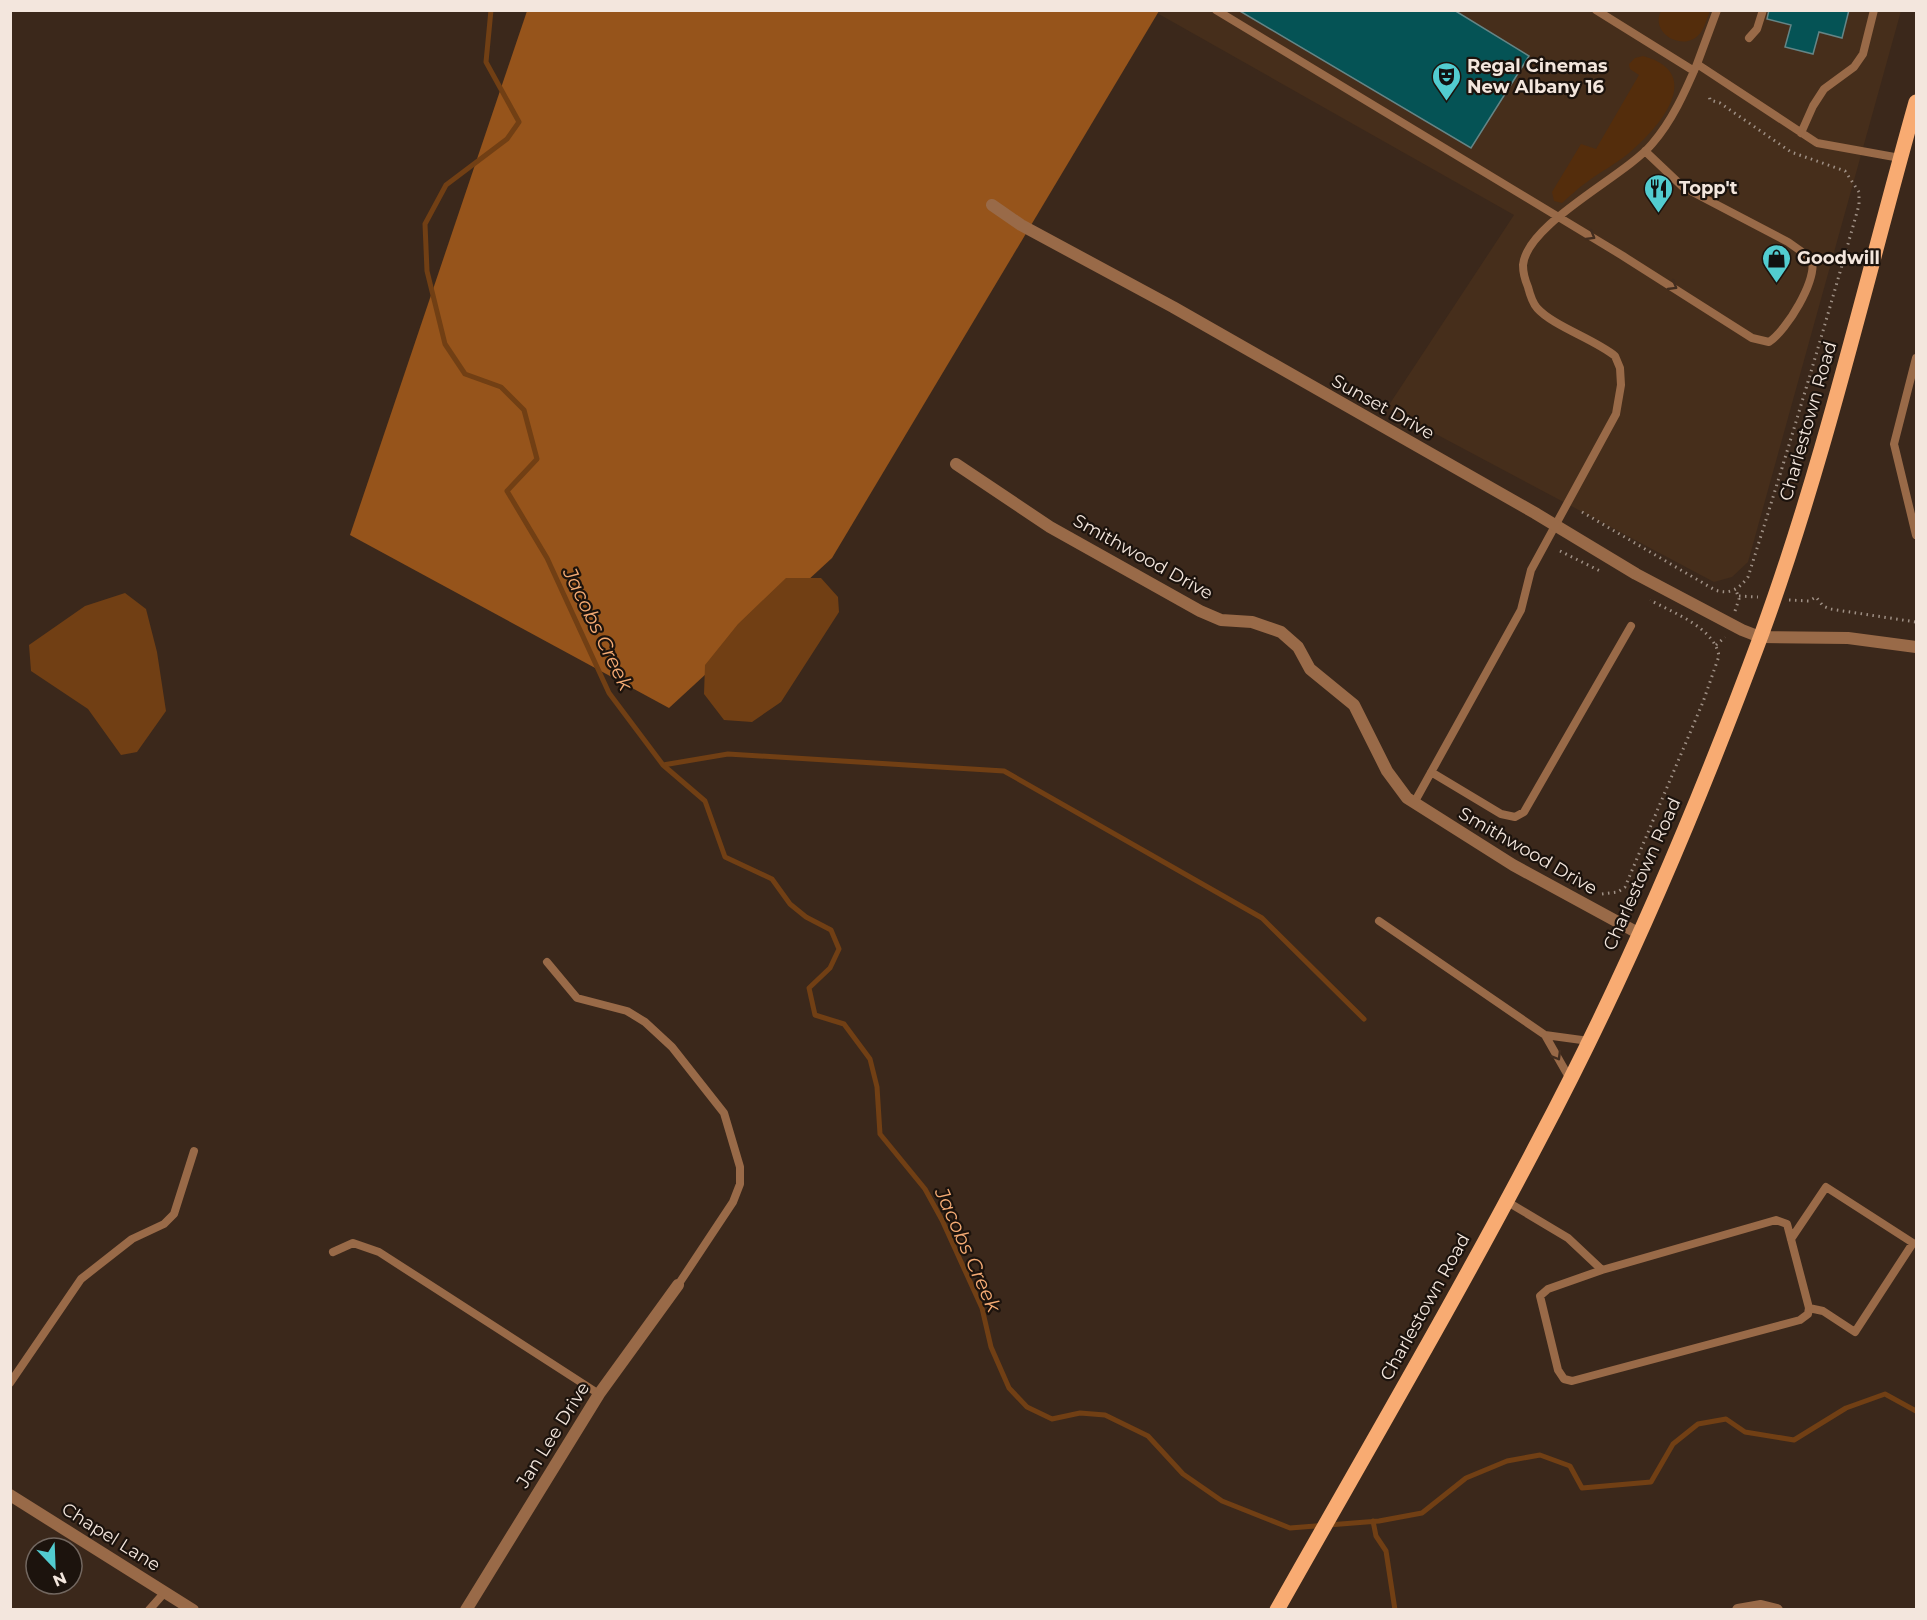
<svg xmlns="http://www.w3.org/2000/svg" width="1927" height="1620" font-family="Montserrat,sans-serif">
	<rect width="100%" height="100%" fill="#3b281b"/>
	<!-- built -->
	<path fill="#462e1b" d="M1159,10L1901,11L1748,562L1732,577L1714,582L1387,408L1514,215L1157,13Z"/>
	<!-- green -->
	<path fill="#542d0c" d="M1661,11V10L1710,11C1707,18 1705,26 1701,32C1686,54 1649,34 1661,11Z
		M1643,56C1706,73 1660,127 1629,153C1616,164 1600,172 1587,182C1578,188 1570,196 1562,203L1554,201L1552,192L1581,144L1596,149L1639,75L1630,69L1629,64L1635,58Z"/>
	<!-- forest -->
	<path fill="#96541b" d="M527,11H1159L832,558L669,708L350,535Z"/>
	<!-- water -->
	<path fill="#713f14" d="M786,578H821L838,597L839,612L781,702L752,722L724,720L704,694L705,665L738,624Z
		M125,593L146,609L157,652L166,711L137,752L121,755L88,709L31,671L29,645L85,606Z"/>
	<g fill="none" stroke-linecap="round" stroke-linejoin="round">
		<!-- stream -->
		<path stroke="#713f14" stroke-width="5" d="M491,10L486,62L519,122L507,139L446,185L425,224L427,271L445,344L465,374L501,387L524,410L537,459L507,491L547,558L609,693L663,765L705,801L725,857L772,879L790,904L806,917L831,930L839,949L830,968L809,988L815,1015L844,1024L870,1059L877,1087L880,1134L925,1189L942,1220L982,1308L991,1347L1009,1388L1027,1407L1052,1419L1080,1413L1105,1415L1148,1436L1183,1474L1222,1501L1290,1528L1379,1521L1422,1513L1466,1478L1507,1461L1540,1455L1570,1466L1582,1488L1651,1482L1673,1444L1698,1424L1726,1419L1745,1432L1794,1440L1846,1408L1885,1394L1916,1411
			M663,765L728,754L1004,771L1262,918L1364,1019
			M1373,1521L1376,1536L1386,1551L1395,1610"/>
	</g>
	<!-- building -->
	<path fill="#055355" stroke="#658586" stroke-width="1.5" d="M1238,10H1454L1529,56L1471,148Z
		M1769,10H1849L1842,38L1819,32L1813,54L1785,47L1791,25L1767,19Z"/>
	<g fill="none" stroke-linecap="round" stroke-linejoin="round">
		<!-- path -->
		<path stroke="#9f9085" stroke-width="3" stroke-dasharray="1.5 4.5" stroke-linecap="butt" d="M1582,512L1715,590C1730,595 1739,589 1748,577C1787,454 1824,330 1859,205V192L1845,171L1791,152L1720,103L1710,100L1709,94
			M1560,551L1600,571
			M1739,596L1758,597
			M1789,600L1809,601L1816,597L1823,606L1830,609L1916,622
			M1735,611L1739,599L1736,590
			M1716,645L1725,637
			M1602,894L1618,892L1625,887L1703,702L1719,656C1714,627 1673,613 1650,600"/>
		<!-- service -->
		<path stroke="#996a48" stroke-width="8" d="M1216,10L1623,256L1752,338L1769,342C1787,330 1817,281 1812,259L1788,242L1683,187L1645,151
			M1596,10L1694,71
			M1717,10L1697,64L1817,143L1900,158
			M1749,38L1757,29L1763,10
			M1801,133L1813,106L1824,89L1854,67L1863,54L1874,10
			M1916,358L1894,444L1916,535
			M1431,772L1501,814L1515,817L1524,812L1631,626
			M1414,803L1521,610L1531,570L1616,414L1621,385L1620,368L1615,356C1594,339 1553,326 1537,308C1532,302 1530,295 1528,287C1525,280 1523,272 1523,265C1527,223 1624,177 1652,144C1672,121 1685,92 1697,64
			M1379,921L1545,1035
			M547,962L577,998L627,1011L645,1022L672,1047L724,1113L740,1167V1184L733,1202L678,1285
			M1570,1079L1545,1035L1589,1041
			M1506,1201L1568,1238L1602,1270L1776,1220L1787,1224L1809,1308L1808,1314L1800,1320L1572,1381L1564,1379L1558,1370L1540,1296L1548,1289L1602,1270
			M1791,1239L1826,1187L1913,1243L1855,1332L1823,1311L1809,1308
			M333,1252L353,1243L379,1252L599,1394
			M10,1383L81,1279L132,1239L164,1224L174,1214L194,1151
			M149,1610L165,1592"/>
		<!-- minor -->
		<path stroke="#996a48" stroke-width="12" d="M992,205L1021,225L1173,307L1535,513L1636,574L1742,630L1760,637L1848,638L1916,647
			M956,464L1050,527L1200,611L1221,620L1252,622L1281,632L1298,647L1310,669L1354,705L1387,771L1407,798L1513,865L1638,933
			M10,1495L193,1610
			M466,1610L599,1394L678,1285
			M1738,1610L1761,1606L1777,1610"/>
		<!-- primary -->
		<path stroke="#f8ab72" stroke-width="15" d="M1277,1610C1365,1454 1456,1299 1539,1140C1625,978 1698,806 1762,633C1825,460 1866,279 1916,102"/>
	</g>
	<!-- one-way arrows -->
	<defs><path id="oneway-chevron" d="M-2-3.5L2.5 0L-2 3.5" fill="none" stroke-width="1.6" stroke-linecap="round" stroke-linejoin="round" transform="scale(1.5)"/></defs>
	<g stroke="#422d1f">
		<use href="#oneway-chevron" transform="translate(1591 236) rotate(31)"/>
		<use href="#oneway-chevron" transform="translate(1673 286) rotate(31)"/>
		<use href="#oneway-chevron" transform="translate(1557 1056) rotate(60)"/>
	</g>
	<!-- icons -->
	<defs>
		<symbol id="theatre-pin" viewBox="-11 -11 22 30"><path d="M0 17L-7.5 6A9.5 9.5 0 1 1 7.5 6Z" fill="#52ccd0" stroke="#1c130d"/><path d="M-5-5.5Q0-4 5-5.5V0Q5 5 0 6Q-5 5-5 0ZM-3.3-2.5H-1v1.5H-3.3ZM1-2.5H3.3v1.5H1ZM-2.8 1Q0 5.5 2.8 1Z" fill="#111"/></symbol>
		<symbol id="restaurant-pin" viewBox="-11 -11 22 30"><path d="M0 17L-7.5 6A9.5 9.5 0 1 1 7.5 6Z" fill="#52ccd0" stroke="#1c130d"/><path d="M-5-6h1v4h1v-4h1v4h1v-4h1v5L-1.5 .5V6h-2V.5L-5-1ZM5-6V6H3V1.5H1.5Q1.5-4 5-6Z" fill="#111"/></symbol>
		<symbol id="shop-pin" viewBox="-11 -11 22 30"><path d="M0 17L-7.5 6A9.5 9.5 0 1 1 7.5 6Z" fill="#52ccd0" stroke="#1c130d"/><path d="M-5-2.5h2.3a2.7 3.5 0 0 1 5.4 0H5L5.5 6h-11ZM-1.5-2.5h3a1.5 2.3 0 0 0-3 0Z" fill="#111"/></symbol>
	</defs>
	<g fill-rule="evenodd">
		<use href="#theatre-pin" x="1430" y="60" width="33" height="45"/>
		<use href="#restaurant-pin" x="1642" y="172" width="33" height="45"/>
		<use href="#shop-pin" x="1760" y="242" width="33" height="45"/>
	</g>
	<g text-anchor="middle" stroke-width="4.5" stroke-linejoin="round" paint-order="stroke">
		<!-- poi labels -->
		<g font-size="18" font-weight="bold" fill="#f3e6dd" stroke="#1c130d" text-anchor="start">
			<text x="1467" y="72">Regal Cinemas<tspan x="1467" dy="21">New Albany 16</tspan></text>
			<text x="1679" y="194">Topp't</text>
			<text x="1797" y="264">Goodwill</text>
		</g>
		<!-- street labels -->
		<g font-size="18" fill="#f3e6dd" stroke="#1c130d">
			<text transform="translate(1383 407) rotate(29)" y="6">Sunset Drive</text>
			<text transform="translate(1808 421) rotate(-74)" y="6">Charlestown Road</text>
			<text transform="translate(1143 557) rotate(29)" y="6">Smithwood Drive</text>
			<text transform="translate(1528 851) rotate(30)" y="6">Smithwood Drive</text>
			<text transform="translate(1642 874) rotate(-66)" y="6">Charlestown Road</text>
			<text transform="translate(1425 1307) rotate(-61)" y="6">Charlestown Road</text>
			<text transform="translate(553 1435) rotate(-58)" y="6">Jan Lee Drive</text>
			<text transform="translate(111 1537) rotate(32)" y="6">Chapel Lane</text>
		</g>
		<!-- water labels -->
		<g font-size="20" font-style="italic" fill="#f5ab74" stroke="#1c130d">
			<text transform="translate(598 629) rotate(64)" y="7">Jacobs Creek</text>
			<text transform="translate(968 1250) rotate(66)" y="7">Jacobs Creek</text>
		</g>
	</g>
	<!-- border -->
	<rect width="1927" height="1620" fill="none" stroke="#f3e6dd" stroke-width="24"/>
	<!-- north arrow -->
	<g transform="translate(54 1566) rotate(157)"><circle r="28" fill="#1c130d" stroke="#726760" stroke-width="1.5"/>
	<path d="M0-4.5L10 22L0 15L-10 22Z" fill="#52ccd0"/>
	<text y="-9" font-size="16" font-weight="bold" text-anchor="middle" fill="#f3e6dd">N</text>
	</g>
</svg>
